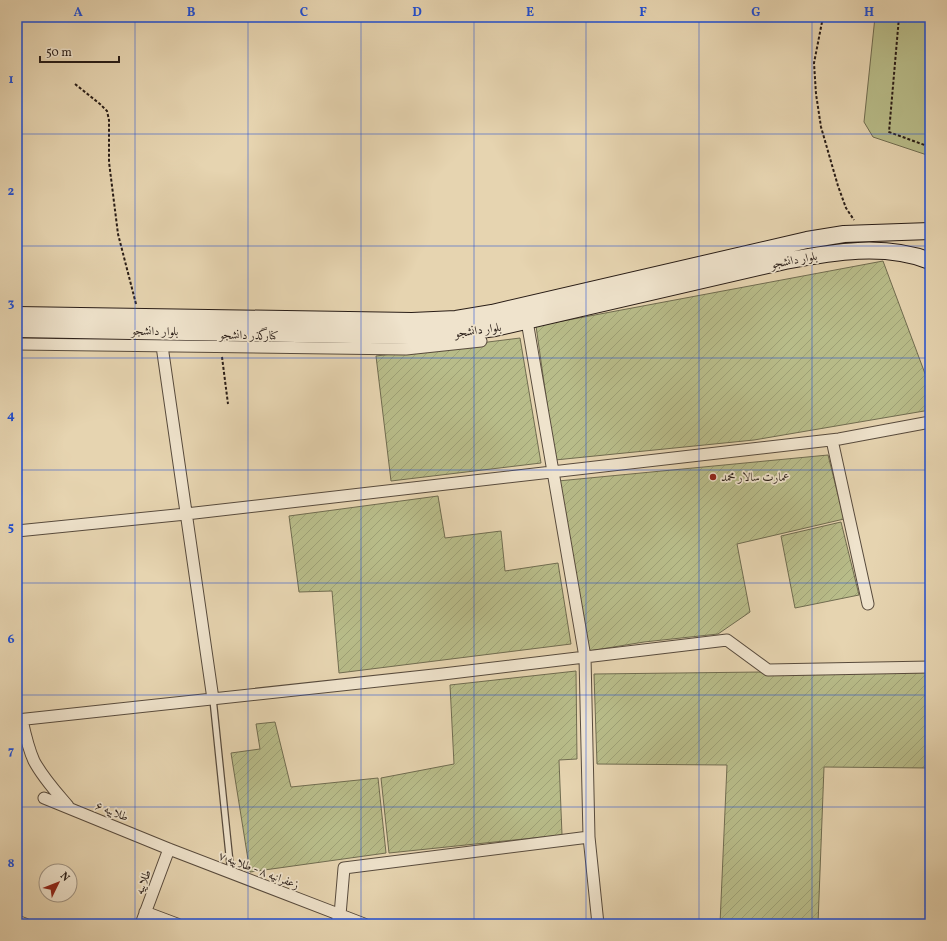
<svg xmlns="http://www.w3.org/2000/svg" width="947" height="941" font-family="Vollkorn,Amiri,serif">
	<defs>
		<pattern id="garden-furrows" width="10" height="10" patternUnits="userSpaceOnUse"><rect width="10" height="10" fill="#b8bc89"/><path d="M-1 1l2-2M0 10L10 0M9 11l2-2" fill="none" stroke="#9ea176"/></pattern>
	</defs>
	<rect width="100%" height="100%" fill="#e6d4b0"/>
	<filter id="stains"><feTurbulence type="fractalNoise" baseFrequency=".005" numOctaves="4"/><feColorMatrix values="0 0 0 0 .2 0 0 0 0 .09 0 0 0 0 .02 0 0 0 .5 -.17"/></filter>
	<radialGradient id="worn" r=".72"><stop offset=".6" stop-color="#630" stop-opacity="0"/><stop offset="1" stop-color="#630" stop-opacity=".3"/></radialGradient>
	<!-- park -->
	<path fill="#b8bc89" stroke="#706c50" d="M875,17H930V156L873,137L864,122Z"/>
	<!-- garden -->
	<path fill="url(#garden-furrows)" stroke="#706c50" d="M883,261L930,387V410L754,440L555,460L536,326Z
		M520,338L541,463L391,481L376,356Z
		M828,455L844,519L737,544L750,612L718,634L644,642L589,651L558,481Z
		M438,496L445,538L501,531L505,571L558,563L571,644L339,673L332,591L299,592L289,516Z
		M841,522L859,595L795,608L781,536Z
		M930,670V768L824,767L818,924H720L727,765L597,764L594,674Z
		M576,671L577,759L559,760L562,835L389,853L381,778L454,764L450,685Z
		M275,722L291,787L378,778L386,853L250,872L231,753L260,749L256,724Z"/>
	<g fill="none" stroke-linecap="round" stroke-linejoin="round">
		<defs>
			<path id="lane" d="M213,699L231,873"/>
			<path id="street" d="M527,321L585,657L589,837L598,924
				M17,344L406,349L481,341
				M162,346L213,699
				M832,440L868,604
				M17,531L186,514L839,439L930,422
				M17,720L443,674L727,640L768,670L930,667
				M22,720C25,734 28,748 34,761C43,778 56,792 68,806
				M44,798L169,849L364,924
				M145,912L177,924
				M17,921L25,924
				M141,924L169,849
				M336,924L340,915L344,868L589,837"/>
			<path id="secondary" d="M17,315L412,321L456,319L492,313L807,240L844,234L930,231
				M17,329L409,336L458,333L495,328L785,261C833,252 884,243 930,261"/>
		</defs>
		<!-- lane casing -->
		<use href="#lane" stroke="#584b3d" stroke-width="8"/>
		<!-- street casing -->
		<use href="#street" stroke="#584b3d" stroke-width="13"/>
		<!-- secondary casing -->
		<use href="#secondary" stroke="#291d17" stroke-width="18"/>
		<!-- path -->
		<path stroke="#291d17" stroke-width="2" stroke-dasharray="3 2" stroke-linecap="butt" d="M823,17L814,63L816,94L821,127L838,186L846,208L854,220
			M899,17L889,132L930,147
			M75,84L100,104L107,111L109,120V162L118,234L136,304
			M222,357L228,404"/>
		<!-- lane -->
		<use href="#lane" stroke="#efe3cc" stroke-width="5.5"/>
		<!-- street -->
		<use href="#street" stroke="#efe3cc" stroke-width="11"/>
		<!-- secondary -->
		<use href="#secondary" stroke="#efe3cc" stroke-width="16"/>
	</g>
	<!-- grid -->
	<path fill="none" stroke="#1d4ed8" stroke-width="1" stroke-opacity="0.55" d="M135,17V924M248,17V924M361,17V924M474,17V924M586,17V924M699,17V924M812,17V924M17,134H930M17,246H930M17,358H930M17,470H930M17,583H930M17,695H930M17,807H930"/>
	<!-- markers -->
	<circle fill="#8f2418" stroke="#efe3cc" stroke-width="1.5" cx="713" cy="477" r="4"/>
	<g text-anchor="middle" stroke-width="3.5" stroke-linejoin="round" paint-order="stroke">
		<!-- street labels -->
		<g font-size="12" fill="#291d17" stroke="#efe3cc">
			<text transform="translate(794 260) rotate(-11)" y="4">بلوار دانشجو</text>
			<text transform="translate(478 330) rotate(-8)" y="4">بلوار دانشجو</text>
			<text transform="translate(155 331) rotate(1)" y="4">بلوار دانشجو</text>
			<text transform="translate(249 335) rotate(1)" y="4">کنارگذر دانشجو</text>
			<text transform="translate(112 811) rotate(22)" y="4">طلاییه ۶</text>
			<text transform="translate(259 870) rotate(21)" y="4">زعفرانیه ۸ - طلاییه ۷</text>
			<text transform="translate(143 882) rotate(-69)" y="4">طلاییه</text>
		</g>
		<!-- poi labels -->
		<g font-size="12" fill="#291d17" stroke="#efe3cc" text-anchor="start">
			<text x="721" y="481">عمارت سالار محمد</text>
		</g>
	</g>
	<!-- margin -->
	<rect width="947" height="941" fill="none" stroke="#e6d4b0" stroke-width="44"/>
	<!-- north arrow -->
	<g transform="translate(58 883) rotate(47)"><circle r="19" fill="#efe3cc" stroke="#a09484"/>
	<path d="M0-3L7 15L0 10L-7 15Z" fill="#8f2418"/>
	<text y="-6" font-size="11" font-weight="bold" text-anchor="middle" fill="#291d17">N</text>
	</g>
	<!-- scale -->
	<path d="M40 56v6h79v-6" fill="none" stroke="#291d17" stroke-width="2"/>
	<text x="46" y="56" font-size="12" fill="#291d17" stroke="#efe3cc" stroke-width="3" paint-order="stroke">50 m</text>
	<rect x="22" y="22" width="903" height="897" fill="none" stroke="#1d4ed8" stroke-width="1.5"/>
	<g font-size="13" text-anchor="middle" font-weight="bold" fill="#1d4ed8">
		<text x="78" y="16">A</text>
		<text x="191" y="16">B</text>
		<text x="304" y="16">C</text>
		<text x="417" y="16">D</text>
		<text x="530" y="16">E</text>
		<text x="643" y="16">F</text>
		<text x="756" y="16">G</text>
		<text x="869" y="16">H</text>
		<text x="11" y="83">1</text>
		<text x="11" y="195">2</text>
		<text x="11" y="307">3</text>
		<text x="11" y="419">4</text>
		<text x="11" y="531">5</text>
		<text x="11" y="643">6</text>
		<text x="11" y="755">7</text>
		<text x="11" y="867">8</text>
	</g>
	<rect width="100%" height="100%" filter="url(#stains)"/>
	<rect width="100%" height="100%" fill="url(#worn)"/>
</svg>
